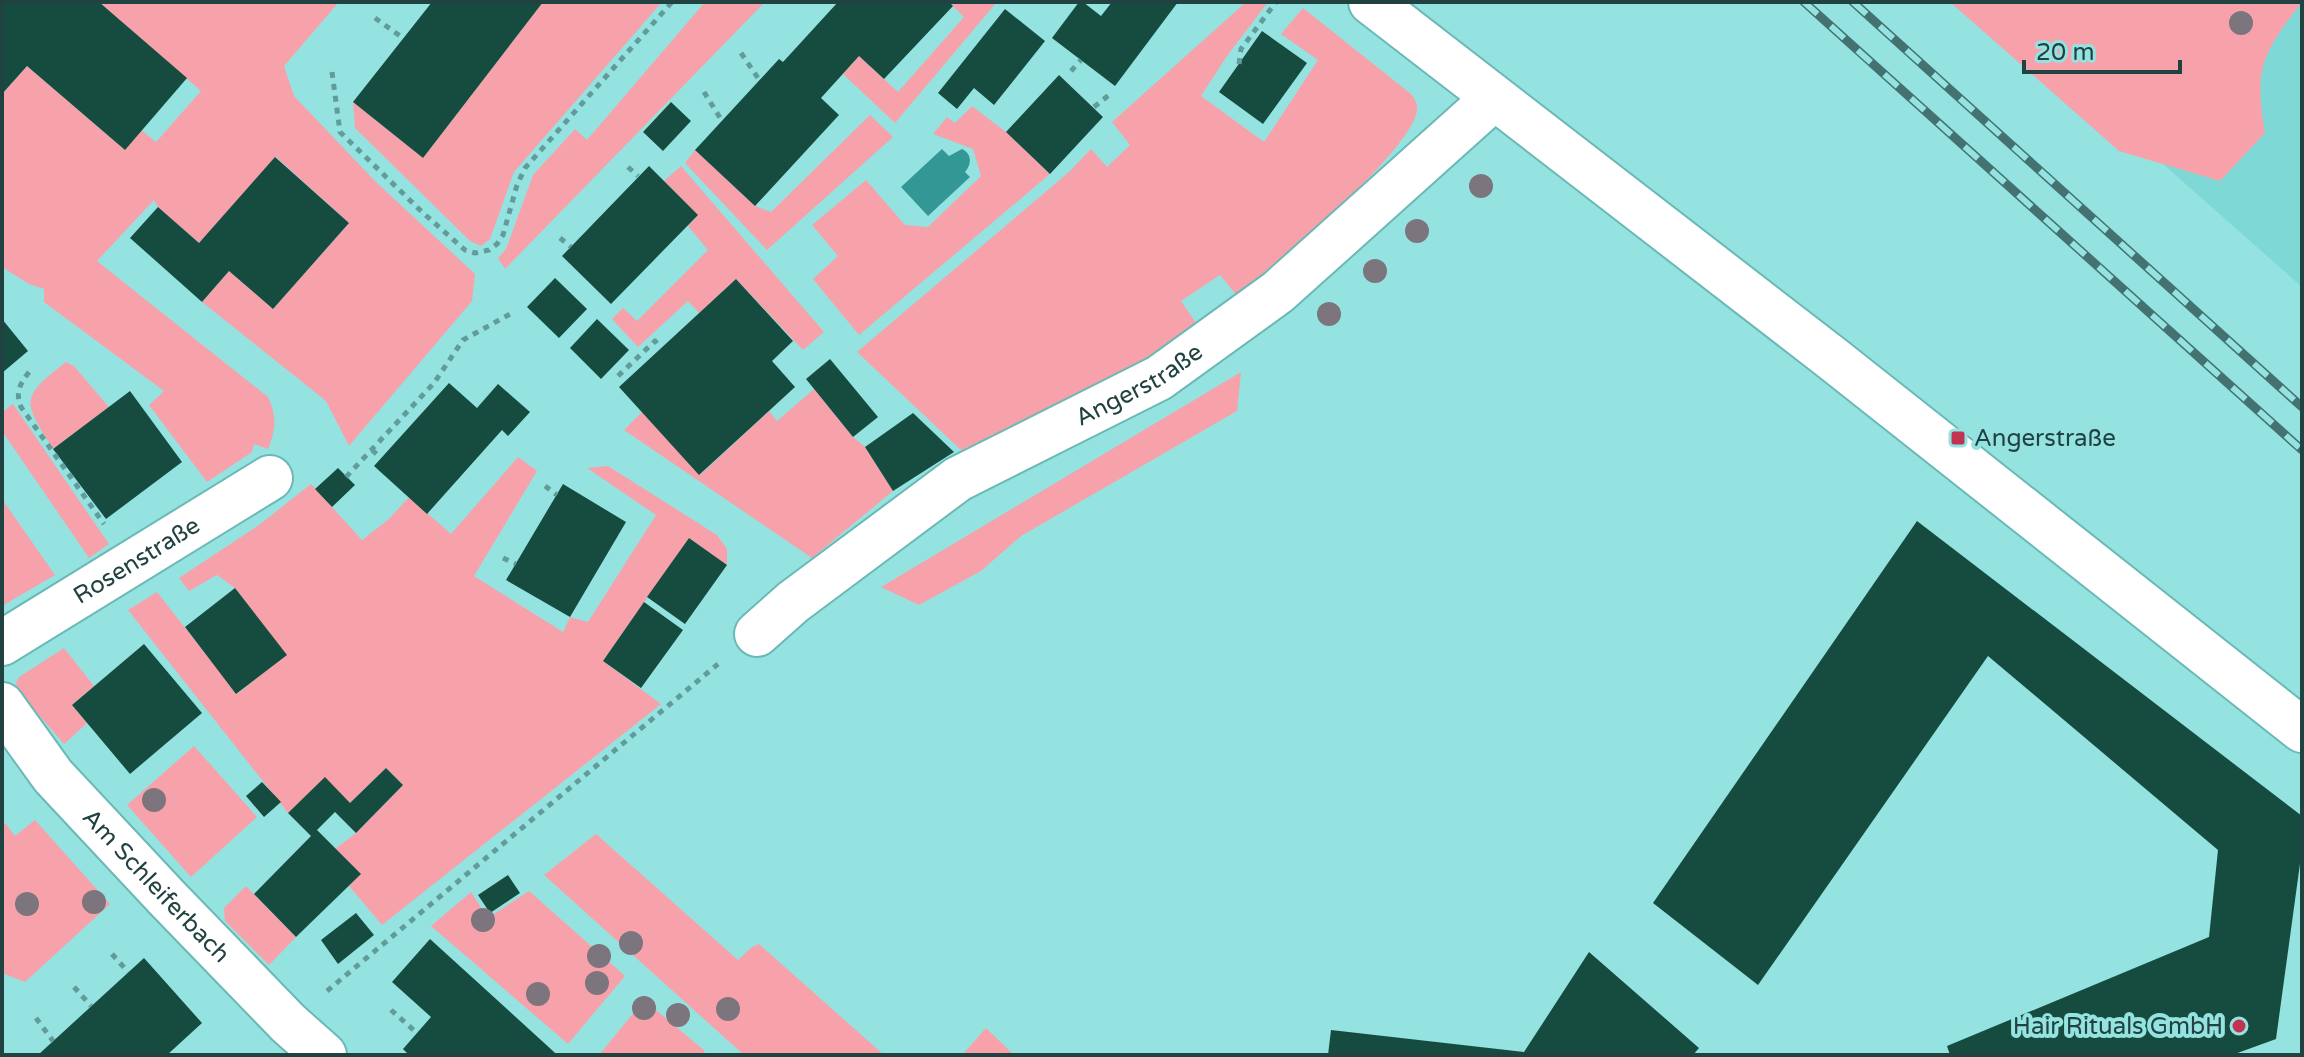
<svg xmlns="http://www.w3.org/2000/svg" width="2304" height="1057" font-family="'Varela Round',sans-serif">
	<rect width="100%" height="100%" fill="#94e3e1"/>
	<!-- built -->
	<path fill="#7ed8d6" d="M1980,2H2302V287Z"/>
	<!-- green -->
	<path fill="#f7a2ab" d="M99,2H339L284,66L294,96L376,182L475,274L472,301L349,446L326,401L202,302L229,271L273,309L349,223L276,157L199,243L158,207L154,200L97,261L268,397C277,416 276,429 268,449L254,444L252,452L207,482L149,405L164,391L44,302V289L29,284L2,267V94L27,66L125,150L141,130L156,142L201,91Z
		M543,2H662L514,172L490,239L481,246L470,241L355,128L353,102L423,158Z
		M705,2H765L505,269L498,258L506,249L533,175L575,129L587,140Z
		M949,2L996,3L895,123L843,74L859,56L898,92L964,17Z
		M1246,2H1268L1227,56L1201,96L1264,142L1318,60L1281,34L1303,8L1411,94C1415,99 1418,104 1417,111C1409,154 1275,264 1238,297L1220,275L1181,301L1200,329L1138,374L961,450L857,352L1069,172L1091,149L1107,167L1130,145L1112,122Z
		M1950,2H2302C2262,54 2254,67 2265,133L2220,181L2119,151Z
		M972,106L1006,132L1050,174L859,335L813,279L838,256L812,225L866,180L905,225L928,227L981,176L973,149L933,134L947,117L955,123Z
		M870,115L893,137L767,250L685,163L695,150L755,206L771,212Z
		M681,166L824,332L803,350L736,279L699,313L688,301L638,347L612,319L623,308L637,321L708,250L688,226L698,215L664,181Z
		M66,362L74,366L109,407L53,449C24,401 18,399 66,362Z
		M1241,372L1237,411L1021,536L981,571L919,605L881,587Z
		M814,389L853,437L865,447L893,491L812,558L624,430L642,412L700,475L769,411L777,421Z
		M13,404L109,544L89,558L2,431V412Z
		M518,457L537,471L474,576L563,632L570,617L588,622L656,515L587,468L608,466L717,535L727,549V565L689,538L603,661L661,704L382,925L349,886L360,873L335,849L356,833L403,785L386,768L350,803L325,778L288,813L128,610L157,592L237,694L286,655L235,588L217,575L189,591L179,578L259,525L311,484L362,540L389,519L409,497L451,534Z
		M2,499L55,575L2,606Z
		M64,648L94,686L72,705L87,723L64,744L18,691L16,683L19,677Z
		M194,746L257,817L191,877L127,805Z
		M35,820L110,904L25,982L2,973V826L5,823L15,836Z
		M596,834L738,960L752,947L759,944L884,1055H744L544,875Z
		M246,886L296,937L269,965L225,921L224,908Z
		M529,891L625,976L568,1044L431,926L471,892L488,918Z
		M644,1000L705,1051L702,1055H599Z
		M986,1028L1014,1055H962Z"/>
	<!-- water -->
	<path fill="#329795" d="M942,149L949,156L962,149C972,154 972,164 965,172L970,177L928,216L901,187Z"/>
	<!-- building -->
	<path fill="#164c3f" d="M2,2H99L187,78L125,150L27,66L2,94Z
		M432,2H543L423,158L353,102Z
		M838,2H949L953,6L884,79L859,56L821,98L839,115L755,206L695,150L779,59L783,62Z
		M1079,2H1083L1101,16L1112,2H1178L1115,86L1052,38Z
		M1005,9L1045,41L994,105L974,88L957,109L938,93Z
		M1262,31L1307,63L1263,124L1219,92Z
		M1059,75L1103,117L1050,174L1006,132Z
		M671,102L691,121L663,151L643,132Z
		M275,157L349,223L273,309L229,271L202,302L130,238L158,207L199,243Z
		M649,166L698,215L611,304L562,256Z
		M555,278L587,309L559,338L527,307Z
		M736,279L793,341L772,361L795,387L699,475L619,387Z
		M2,319L28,351L2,373Z
		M597,319L629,350L601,379L570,348Z
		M830,359L878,417L853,437L806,379Z
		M449,383L477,408L498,384L530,412L508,436L502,430L427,514L374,466Z
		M130,391L182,462L106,519L53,449Z
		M913,413L954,452L893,491L865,447Z
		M338,468L355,485L332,507L315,489Z
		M563,484L626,522L570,617L506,580Z
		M1917,521L2302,816V849L2276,1039L2232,1055H1950L1947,1046L2209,937L2218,850L1988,656L1758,985L1653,903Z
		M689,538L727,565L685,624L647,597Z
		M235,588L287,655L236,694L185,627Z
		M644,602L683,630L641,688L603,661Z
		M144,644L202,713L130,774L72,705Z
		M386,768L403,785L356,833L335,812L317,830L361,874L296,937L254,894L311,836L288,813L325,777L350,803Z
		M262,782L281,802L264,817L246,796Z
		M508,875L520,893L490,913L478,895Z
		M356,913L374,935L338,964L321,940Z
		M430,939L553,1051L557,1055H409L403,1049L431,1017L392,982Z
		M1589,952L1699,1048L1693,1055H1328L1331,1030L1524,1052Z
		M144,958L202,1023L167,1055H38Z"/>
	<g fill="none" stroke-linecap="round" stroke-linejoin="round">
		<defs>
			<g id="minor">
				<path d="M1371,2L1833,359L2302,730"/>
				<path id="s1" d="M757,634L793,602L958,479L1159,378L1278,292L1493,99"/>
				<path id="s2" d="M2,643L270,478"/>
				<path id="s3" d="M2,705L53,776L167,898L288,1023L324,1055"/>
			</g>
		</defs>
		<!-- minor casing -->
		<use href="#minor" stroke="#6ab9b6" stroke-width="48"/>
		<!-- path -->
		<path stroke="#619c9a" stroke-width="5" stroke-dasharray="6 6" stroke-linecap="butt" d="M375,18L403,38
			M741,53L760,81
			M1239,64L1241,49L1276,2
			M1071,71L1081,60
			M332,72L340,132L422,212L465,250L475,253L489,250L497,244L503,235L517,185L525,168L672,2
			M704,92L722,121
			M1094,107L1109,95
			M628,167L638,176
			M560,238L571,247
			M29,372C20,384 15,392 21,407L104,524
			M618,376L655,341L660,348
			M372,450L381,458
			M346,477L434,383L463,340L512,313
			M545,486L557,495
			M503,558L516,564
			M112,954L128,972
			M74,987L91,1006
			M327,991L718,664
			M391,1010L417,1033
			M36,1018L53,1041"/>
		<!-- minor -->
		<use href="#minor" stroke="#fff" stroke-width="44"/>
		<defs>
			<path id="rail" d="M1804,2L2302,450
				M1853,2L2302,407"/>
		</defs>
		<!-- rail casing -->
		<use href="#rail" stroke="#437271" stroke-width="9"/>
		<!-- rail -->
		<use href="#rail" stroke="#94e3e1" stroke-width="6" stroke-dasharray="18" stroke-linecap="butt"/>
	</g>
	<!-- trees -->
	<g fill="#7c757d">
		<circle cx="2241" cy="23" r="12"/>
		<circle cx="1481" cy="186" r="12"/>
		<circle cx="1417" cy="231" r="12"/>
		<circle cx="1375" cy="271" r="12"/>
		<circle cx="1329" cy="314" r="12"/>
		<circle cx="154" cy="800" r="12"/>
		<circle cx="94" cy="902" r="12"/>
		<circle cx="27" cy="904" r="12"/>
		<circle cx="483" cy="920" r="12"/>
		<circle cx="631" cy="943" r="12"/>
		<circle cx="599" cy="956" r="12"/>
		<circle cx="597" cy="983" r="12"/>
		<circle cx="538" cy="994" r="12"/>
		<circle cx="644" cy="1008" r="12"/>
		<circle cx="728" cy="1009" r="12"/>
		<circle cx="678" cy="1015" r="12"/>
	</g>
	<!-- markers -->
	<g fill="#c23251" stroke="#94e3e1" stroke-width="3">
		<rect x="1950" y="430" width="16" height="16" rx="4"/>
		<circle cx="2239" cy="1026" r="8"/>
	</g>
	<g text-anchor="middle" stroke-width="8" stroke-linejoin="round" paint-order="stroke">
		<!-- street labels -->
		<g font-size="24" fill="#204241" stroke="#94e3e1">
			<text dy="8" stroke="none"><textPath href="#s1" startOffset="458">Angerstraße</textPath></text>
			<text dy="8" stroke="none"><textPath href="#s2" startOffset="158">Rosenstraße</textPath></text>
			<text dy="8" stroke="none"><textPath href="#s3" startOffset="238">Am Schleiferbach</textPath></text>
		</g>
		<!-- poi labels -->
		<g font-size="24" fill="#204241" stroke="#94e3e1" text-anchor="start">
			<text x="1974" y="446">Angerstraße</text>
			<text x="2223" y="1034" text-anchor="end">Hair Rituals GmbH</text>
		</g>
	</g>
	<!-- border -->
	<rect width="2304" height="1057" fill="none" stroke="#204241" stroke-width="8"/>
	<!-- scale -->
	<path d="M2024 60v12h156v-12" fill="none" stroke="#204241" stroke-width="4"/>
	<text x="2036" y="60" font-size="24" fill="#204241" stroke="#94e3e1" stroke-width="6" paint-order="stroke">20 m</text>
</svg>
